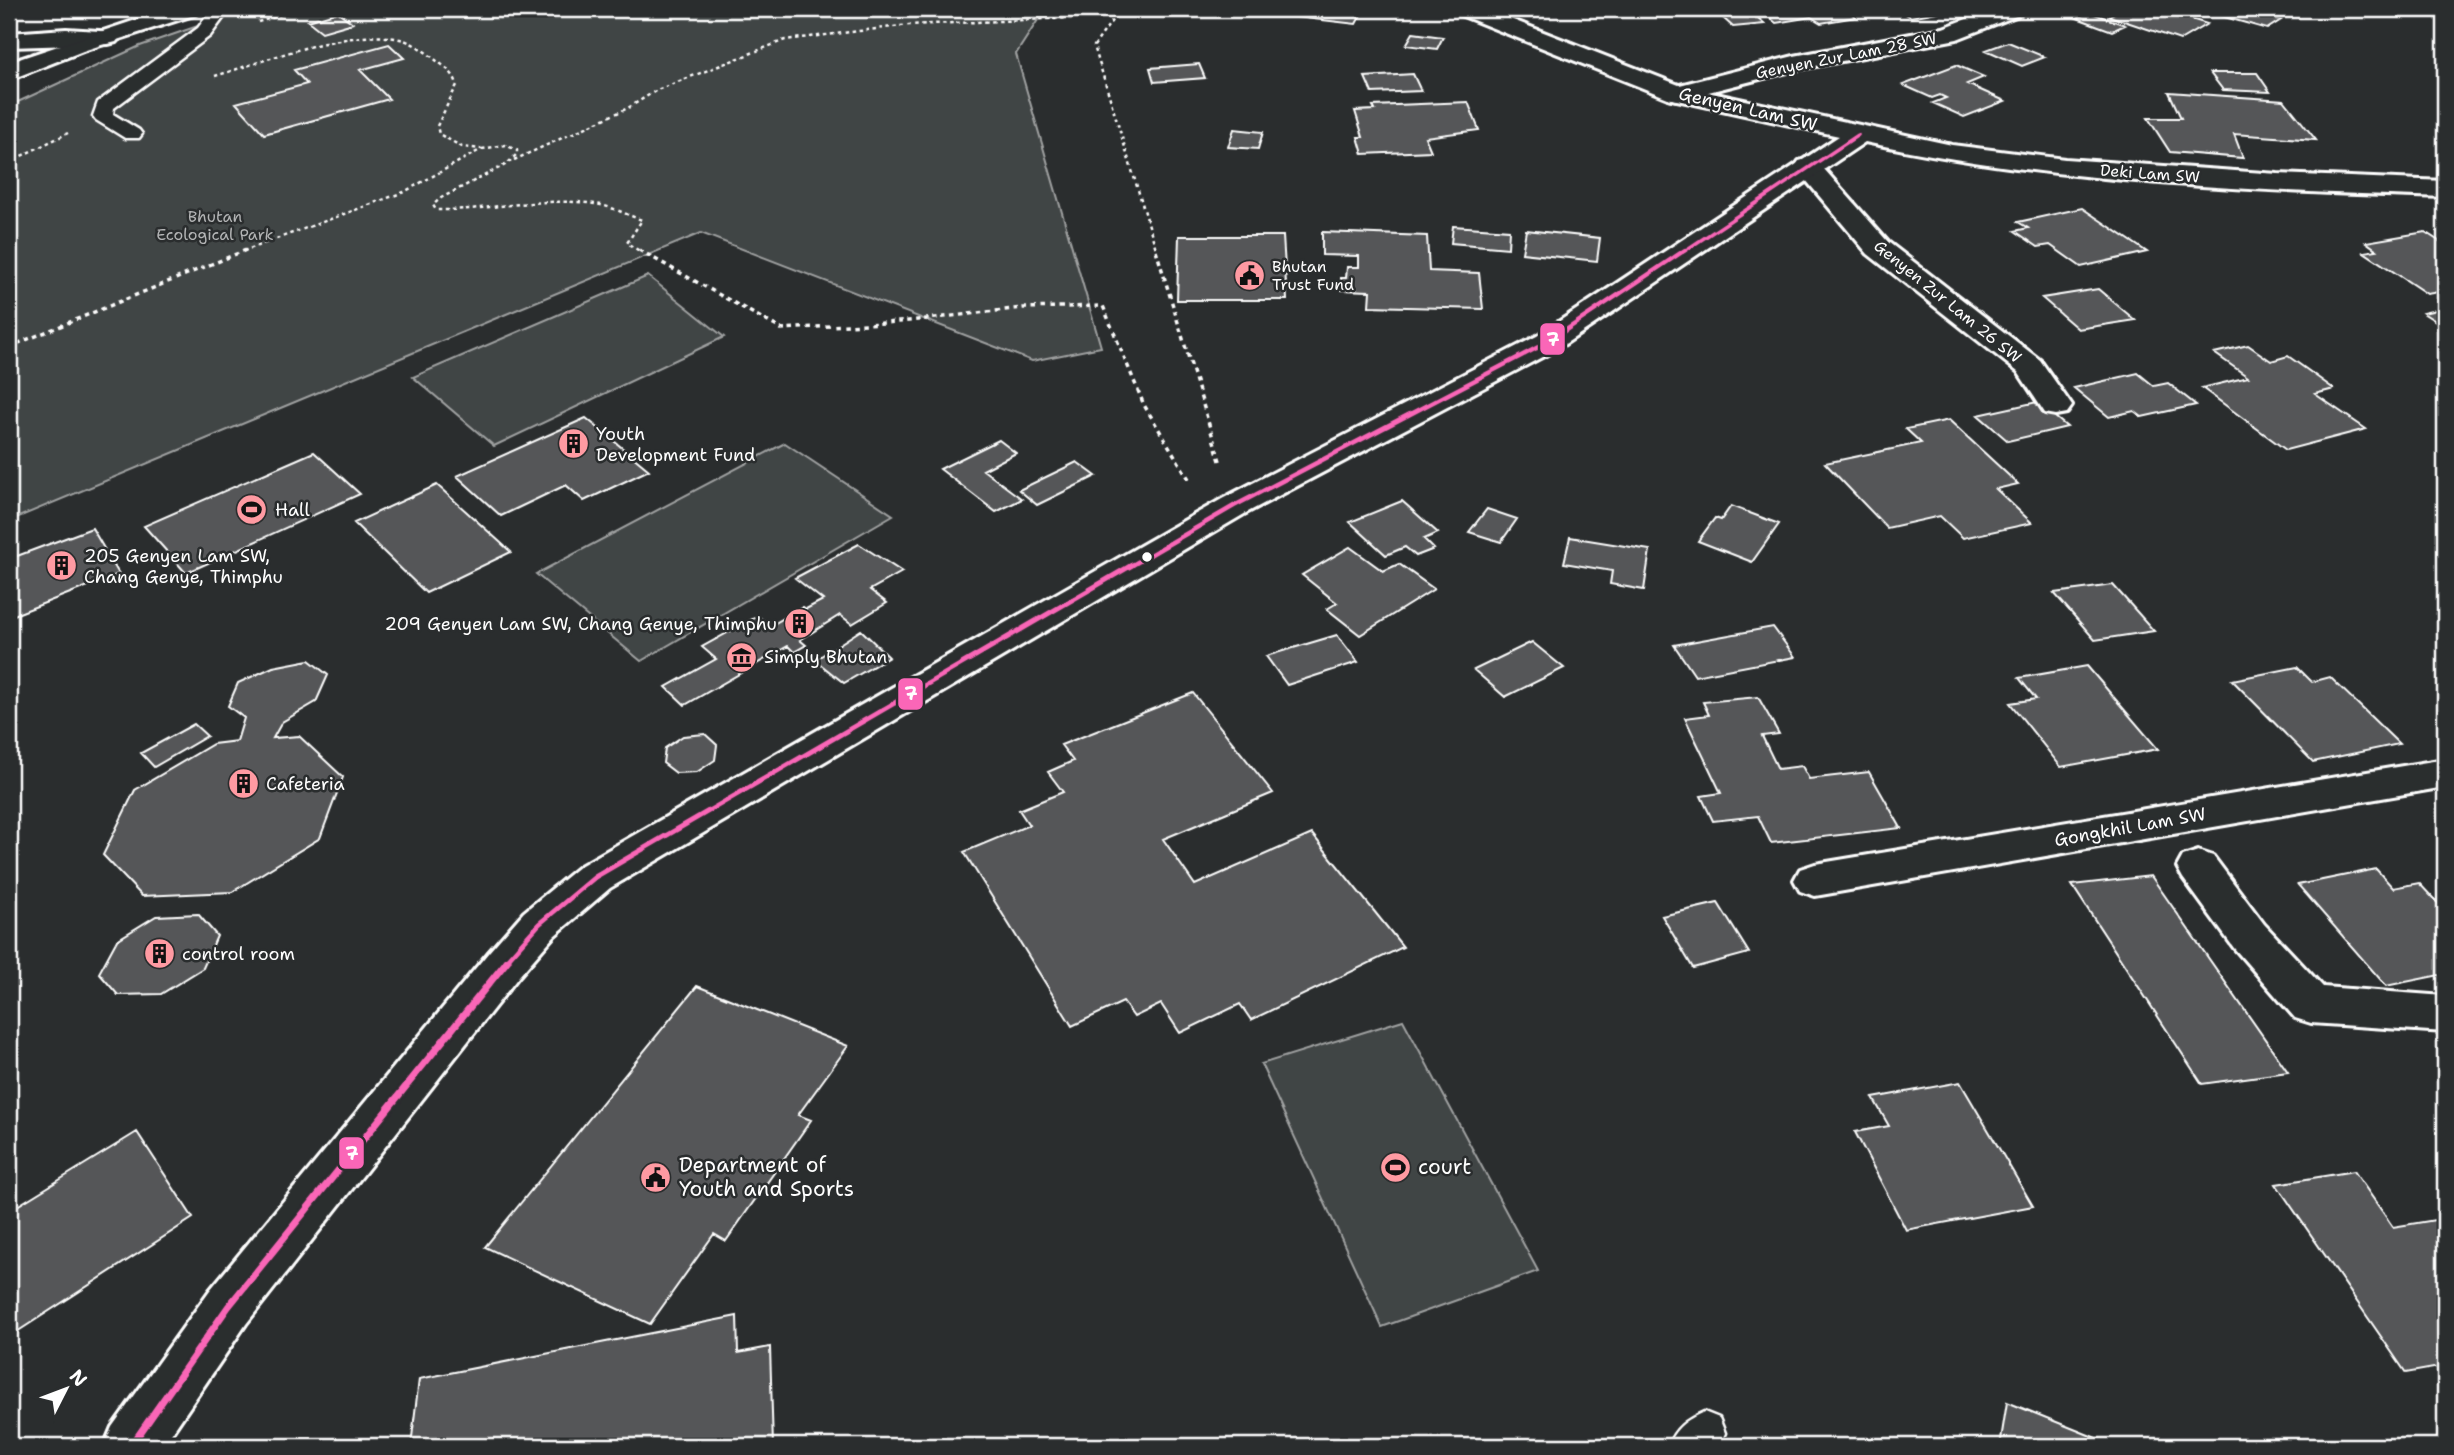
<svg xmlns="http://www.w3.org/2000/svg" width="2454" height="1455" font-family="'Shantell Sans',sans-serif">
	<rect width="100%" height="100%" fill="#2a2d2e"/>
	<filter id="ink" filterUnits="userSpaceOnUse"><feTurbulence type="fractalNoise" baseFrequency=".0143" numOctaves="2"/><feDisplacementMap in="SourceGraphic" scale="14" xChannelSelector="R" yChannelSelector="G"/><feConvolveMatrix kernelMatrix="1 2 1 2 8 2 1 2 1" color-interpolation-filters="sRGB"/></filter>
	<g filter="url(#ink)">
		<!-- green -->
		<path fill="#414445" stroke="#a0a2a2" stroke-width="2" d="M247,9H1045L1016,54L1101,347L1032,361L701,233L9,521V106L140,46Z
			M648,276L724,337L494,446L413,377Z
			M785,443L893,515L641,661L536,574Z
			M1403,1020L1538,1271L1382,1327L1261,1064Z"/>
		<!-- building -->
		<path fill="#555758" stroke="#fff" stroke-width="2" d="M1282,9H1380L1377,14L1362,13L1356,24L1278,15Z
			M1713,9H1748L1765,24L1733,27Z
			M1759,9H1846L1856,17L1821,23L1811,17L1776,23Z
			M1897,9H1932L1937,12L1911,17Z
			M2121,9H2172L2169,12L2207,24L2180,40L2109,16Z
			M2196,9H2259L2253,12L2281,20L2267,29Z
			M338,12L353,23L322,32L308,21Z
			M2089,12L2125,25L2112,31L2077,18Z
			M1413,33L1443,37L1437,49L1406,45Z
			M2008,42L2045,57L2022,66L1986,50Z
			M389,44L404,58L360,70L389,99L264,134L236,103L307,84L294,70Z
			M1199,64L1205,78L1154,82L1150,68Z
			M1956,65L1984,77L1967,84L2005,101L1964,117L1933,103L1946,98L1940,95L1932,98L1903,85Z
			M2210,73H2257L2270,92L2223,90Z
			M1413,74L1421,91L1372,93L1365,77Z
			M2169,92L2284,100L2316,140L2234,134L2243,158L2170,152L2148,118H2181Z
			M1468,102L1479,130L1425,137L1431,151L1363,154L1358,137H1363L1355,111L1375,110L1373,106Z
			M1234,129L1263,132L1258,149L1228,147Z
			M2082,208L2147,252L2081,267L2050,245L2038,247L2015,231L2028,228L2018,222Z
			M1453,226L1509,230L1508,248L1451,243Z
			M1526,230L1600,238L1597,261L1522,253Z
			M1322,232L1427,236L1429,271L1479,273L1483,309L1369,306L1370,291L1341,290V278H1346L1347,267H1359V256L1322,255Z
			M2425,232L2445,245V291L2427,294L2364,252L2377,250L2366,242Z
			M1179,236H1283L1287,300H1177Z
			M2098,289L2135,320L2078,329L2042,298Z
			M2445,308V327L2423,313Z
			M2248,345L2271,361L2288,356L2334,389L2315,394L2366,429L2286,450L2202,388L2248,377L2214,353Z
			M2138,373L2154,386L2168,383L2196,405L2142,417L2134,411L2109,417L2074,388Z
			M2037,402L2067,427L2008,441L1978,415Z
			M586,418L649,470L584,501L566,485L501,516L457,476Z
			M1949,420L2018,484L1996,489L2032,523L1963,538L1940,516L1887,528L1825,463L1921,443L1906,429Z
			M999,440L1016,453L983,470L1022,499L996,512L940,469Z
			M314,452L360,494L186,573L144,526Z
			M1077,462L1096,476L1037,505L1019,490Z
			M437,485L511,552L426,593L354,523Z
			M1402,501L1438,533L1424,539L1434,549L1416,556L1405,547L1386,555L1350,522Z
			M1731,506L1779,524L1752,562L1698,541L1715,518L1721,520Z
			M1487,509L1517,519L1501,542L1469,532Z
			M92,528L119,574L9,617V559Z
			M1570,537L1650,550L1644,590L1610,584L1612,571L1564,563Z
			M859,544L902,572L870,590L887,603L852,624L840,615L800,640L806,645L794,652L788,646L685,705L666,687L716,659L702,647L758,616L770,626L803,607L806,609L823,600L795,578Z
			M1350,547L1383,571L1399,564L1434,589L1360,635L1327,609L1337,603L1302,575Z
			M2113,585L2154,631L2095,640L2054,593Z
			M1773,627L1795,657L1695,676L1674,645Z
			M861,630L889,657L844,683L815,660Z
			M1337,635L1358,662L1287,685L1266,656Z
			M1532,642L1564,668L1505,697L1474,670Z
			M309,660L328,675L316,702L282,722L273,738L299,736L343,777L320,838L232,892L142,896L103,855L135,790L213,744L237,741L244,718L228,706L238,683L273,667Z
			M2087,666L2158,749L2061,767L2010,703L2036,699L2019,678Z
			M2297,667L2312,682L2330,677L2399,744L2313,762L2232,680Z
			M1193,693L1273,793L1163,839L1195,885L1312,834L1403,947L1251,1020L1240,1004L1180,1033L1161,1004L1134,1017L1123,1002L1072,1026L964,852L1029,825L1019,810L1063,792L1048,772L1073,761L1061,745Z
			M1758,697L1779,734L1762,736L1778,769L1802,766L1809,779L1869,772L1901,828L1771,843L1758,816L1713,821L1701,796L1721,793L1685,718L1709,715L1703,702Z
			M194,724L207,736L154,767L141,753Z
			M705,734L717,745L715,760L697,772L676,773L663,763L665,748L683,736Z
			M2376,869L2393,888L2419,883L2445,911V974L2386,986L2298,885Z
			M2151,876L2288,1072L2202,1084L2072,885Z
			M1718,903L1749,953L1693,968L1662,916Z
			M198,914L217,936L203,968L161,994L118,995L99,973L117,940L156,916Z
			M697,986L848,1046L798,1115L811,1120L726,1241L714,1234L650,1324L485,1247Z
			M1960,1082L2033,1206L1906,1230L1855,1132L1889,1126L1873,1098Z
			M137,1132L193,1218L9,1337V1211Z
			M2354,1171L2393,1227L2435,1220L2445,1234V1366L2406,1373L2276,1184Z
			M737,1316L738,1353L770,1347L773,1446H411L419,1379Z
			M2007,1402L2116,1446H2000Z"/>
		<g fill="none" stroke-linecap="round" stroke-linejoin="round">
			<defs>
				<path id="lane" d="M212,9H230L210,36L114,108L113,114L139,130L142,134L139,138H125L96,120L93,116L98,102L198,28Z
					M1704,1412L1719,1418L1725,1433L1719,1446H1668C1675,1428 1686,1420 1704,1412Z"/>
				<path id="street" d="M1993,9H2024L2021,14L1957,39L1795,70L1677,100L1668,98L1665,93L1668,88L1794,56L1943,28Z
					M66,29L116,32L120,37L116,42L108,44L9,47V33Z
					M1808,159L1817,161L1888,242L2040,360L2072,406L2067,413L2056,415L2045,413L2018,372L1868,254L1795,167L1799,161Z
					M2445,759V787L1815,896L1800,891L1794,880L1800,869L1815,864Z
					M2198,851L2213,856L2264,924L2323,987L2445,996V1032L2311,1023L2295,1018L2234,948L2183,878L2177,867L2183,856Z"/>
				<path id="secondary" d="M169,9H200L197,14L83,51L9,80V64L22,58Z
					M1455,9H1485L1684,87L1952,145L2065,159L2278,174L2445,181V197C2252,191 2055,183 1865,142L1559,348L1246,513L610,888L554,936L519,976L246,1324L163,1446H104L112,1427L210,1290L489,952L524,912L580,866L1222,499L1537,336L1839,136L1668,98L1458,14Z"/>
			</defs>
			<!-- lane casing -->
			<use href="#lane" stroke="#fff" stroke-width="5"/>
			<!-- street casing -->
			<use href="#street" stroke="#fff" stroke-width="6"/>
			<!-- secondary casing -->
			<use href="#secondary" stroke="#fff" stroke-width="6"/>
			<!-- path-far1 -->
			<path stroke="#fff" stroke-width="2.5" stroke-dasharray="3.5 3.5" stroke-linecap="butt" d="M1120,9L1094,46L1157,252
				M258,22L301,9
				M215,76C266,61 347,27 400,39C413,42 426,52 437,61C445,67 455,74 457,85L437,126L439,134L462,147L482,149L404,192L241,252
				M482,149L505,145L517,150V154L507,164L441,198L433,205L436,210C489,211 544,196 595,204C611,206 627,215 642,220L627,243L641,252
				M514,160L628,108L657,90L785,40L909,25L1115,16
				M9,162L68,133"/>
			<!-- path -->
			<path stroke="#fff" stroke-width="3.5" stroke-dasharray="4.5 4.5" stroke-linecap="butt" d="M639,250L781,329L899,322L1023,308L1103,306L1144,405L1189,479
				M1156,250L1221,464
				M9,347L246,250"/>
			<!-- lane -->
			<use href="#lane" fill="#2a2d2e" fill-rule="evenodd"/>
			<!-- street -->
			<use href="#street" fill="#2a2d2e" fill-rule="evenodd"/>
			<!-- secondary -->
			<use href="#secondary" fill="#2a2d2e" fill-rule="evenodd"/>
			<defs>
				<path id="bus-1-far3" d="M1683,252L1858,135"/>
				<path id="bus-1-far2" d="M1129,567L1234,506L1548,342L1685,250"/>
				<path id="bus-1-far1" d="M506,961L539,924L595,877L1132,565"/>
				<path id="bus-1" d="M131,1446L228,1307L508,960"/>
			</defs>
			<!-- bus-1-far3 casing -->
			<use href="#bus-1-far3" stroke="#2a2d2e" stroke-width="7"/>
			<!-- bus-1-far2 casing -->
			<use href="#bus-1-far2" stroke="#2a2d2e" stroke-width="9"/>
			<!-- bus-1-far1 casing -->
			<use href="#bus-1-far1" stroke="#2a2d2e" stroke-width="10"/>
			<!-- bus-1 casing -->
			<use href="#bus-1" stroke="#2a2d2e" stroke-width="12"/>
			<!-- bus-1-far3 -->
			<use href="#bus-1-far3" stroke="#fa66b7" stroke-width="3.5"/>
			<!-- bus-1-far2 -->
			<use href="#bus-1-far2" stroke="#fa66b7" stroke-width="4.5"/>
			<!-- bus-1-far1 -->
			<use href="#bus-1-far1" stroke="#fa66b7" stroke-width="5"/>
			<!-- bus-1 -->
			<use href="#bus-1" stroke="#fa66b7" stroke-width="7"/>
		</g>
	</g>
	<!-- icons -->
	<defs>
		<symbol id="civic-disc" viewBox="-11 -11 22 22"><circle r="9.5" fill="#ff9aa2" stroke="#2a2d2e"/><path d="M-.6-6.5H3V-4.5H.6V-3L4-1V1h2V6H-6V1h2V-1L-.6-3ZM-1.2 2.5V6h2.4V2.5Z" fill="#111"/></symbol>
		<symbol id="building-disc" viewBox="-11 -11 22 22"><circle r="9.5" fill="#ff9aa2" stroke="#2a2d2e"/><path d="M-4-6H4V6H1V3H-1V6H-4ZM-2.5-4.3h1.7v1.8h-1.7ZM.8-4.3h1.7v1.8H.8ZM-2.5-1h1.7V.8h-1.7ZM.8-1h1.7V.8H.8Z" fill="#111"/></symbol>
		<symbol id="stadium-disc" viewBox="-11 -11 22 22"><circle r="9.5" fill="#ff9aa2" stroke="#2a2d2e"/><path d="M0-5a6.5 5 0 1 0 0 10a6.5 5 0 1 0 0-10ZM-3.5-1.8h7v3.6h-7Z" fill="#111"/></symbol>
		<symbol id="museum-disc" viewBox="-11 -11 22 22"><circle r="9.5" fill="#ff9aa2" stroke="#2a2d2e"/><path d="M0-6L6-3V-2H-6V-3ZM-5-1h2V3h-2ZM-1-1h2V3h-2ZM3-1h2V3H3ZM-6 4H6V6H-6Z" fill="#111"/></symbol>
	</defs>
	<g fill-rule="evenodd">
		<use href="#civic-disc" x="1232" y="258" width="35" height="35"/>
		<use href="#building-disc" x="556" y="426" width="35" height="35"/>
		<use href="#stadium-disc" x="234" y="492" width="35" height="35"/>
		<use href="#building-disc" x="44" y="548" width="35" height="35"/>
		<use href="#building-disc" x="782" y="606" width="35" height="35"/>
		<use href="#museum-disc" x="724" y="640" width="35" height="35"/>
		<use href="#building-disc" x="226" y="766" width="35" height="35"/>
		<use href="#building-disc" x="142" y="936" width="35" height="35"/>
		<use href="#stadium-disc" x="1378" y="1150" width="35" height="35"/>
		<use href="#civic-disc" x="638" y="1160" width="35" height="35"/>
	</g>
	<!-- markers -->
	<circle fill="#fff" stroke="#2a2d2e" stroke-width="2.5" cx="1147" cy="557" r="6"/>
	<g text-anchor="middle" stroke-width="5" stroke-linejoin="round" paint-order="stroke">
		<!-- far-street labels -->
		<g font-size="16" fill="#fff" stroke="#2a2d2e">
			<text transform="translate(1846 55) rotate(-11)" y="6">Genyen Zur Lam 28 SW</text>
			<text transform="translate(2150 173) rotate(4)" y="6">Deki Lam SW</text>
			<text transform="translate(1948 301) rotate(39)" y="6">Genyen Zur Lam 26 SW</text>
		</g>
		<!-- far-park labels -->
		<g font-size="16" fill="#b3b4b5" stroke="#2a2d2e">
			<text x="215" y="222">Bhutan<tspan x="215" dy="18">Ecological Park</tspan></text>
		</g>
		<!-- far-poi labels -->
		<g font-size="16" fill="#fff" stroke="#2a2d2e" text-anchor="start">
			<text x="1272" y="272">Bhutan<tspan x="1272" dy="18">Trust Fund</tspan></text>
		</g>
		<!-- street labels -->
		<g font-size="18" fill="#fff" stroke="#2a2d2e">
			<text transform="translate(1748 109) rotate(13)" y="6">Genyen Lam SW</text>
			<text transform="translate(2130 827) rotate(-10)" y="6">Gongkhil Lam SW</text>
		</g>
		<!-- poi labels -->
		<g font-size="18" fill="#fff" stroke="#2a2d2e" text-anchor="start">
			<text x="596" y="440">Youth<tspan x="596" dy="21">Development Fund</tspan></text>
			<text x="275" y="516">Hall</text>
			<text x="84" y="562">205 Genyen Lam SW,<tspan x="84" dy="21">Chang Genye, Thimphu</tspan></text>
			<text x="777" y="630" text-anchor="end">209 Genyen Lam SW, Chang Genye, Thimphu</text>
			<text x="764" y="663">Simply Bhutan</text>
			<text x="266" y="790">Cafeteria</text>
			<text x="182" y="960">control room</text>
		</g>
		<!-- near-poi labels -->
		<g font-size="21" fill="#fff" stroke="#2a2d2e" text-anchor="start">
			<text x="679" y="1172">Department of<tspan x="679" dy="24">Youth and Sports</tspan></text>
			<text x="1418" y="1174">court</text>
		</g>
	</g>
	<g stroke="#2a2d2e" stroke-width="2.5">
		<rect x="1539" y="322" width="27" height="34" rx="7" fill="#fa66b7"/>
		<rect x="897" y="677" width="27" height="34" rx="7" fill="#fa66b7"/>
		<rect x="338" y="1136" width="27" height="34" rx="7" fill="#fa66b7"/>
	</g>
	<g font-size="19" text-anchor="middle" font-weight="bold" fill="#fff">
		<text x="1553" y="346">7</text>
		<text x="911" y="700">7</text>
		<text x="352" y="1160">7</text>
	</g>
	<!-- margin -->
	<rect width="2454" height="1455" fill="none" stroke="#2a2d2e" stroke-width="35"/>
	<rect x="18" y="18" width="2419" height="1420" fill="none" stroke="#fff" stroke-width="2.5" filter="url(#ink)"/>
	<!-- north arrow -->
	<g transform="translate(66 1389) rotate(48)" stroke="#2a2d2e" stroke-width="5" paint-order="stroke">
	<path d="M0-5L12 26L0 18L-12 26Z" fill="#ffffff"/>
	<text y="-10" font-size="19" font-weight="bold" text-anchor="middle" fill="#ffffff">N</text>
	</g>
</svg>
